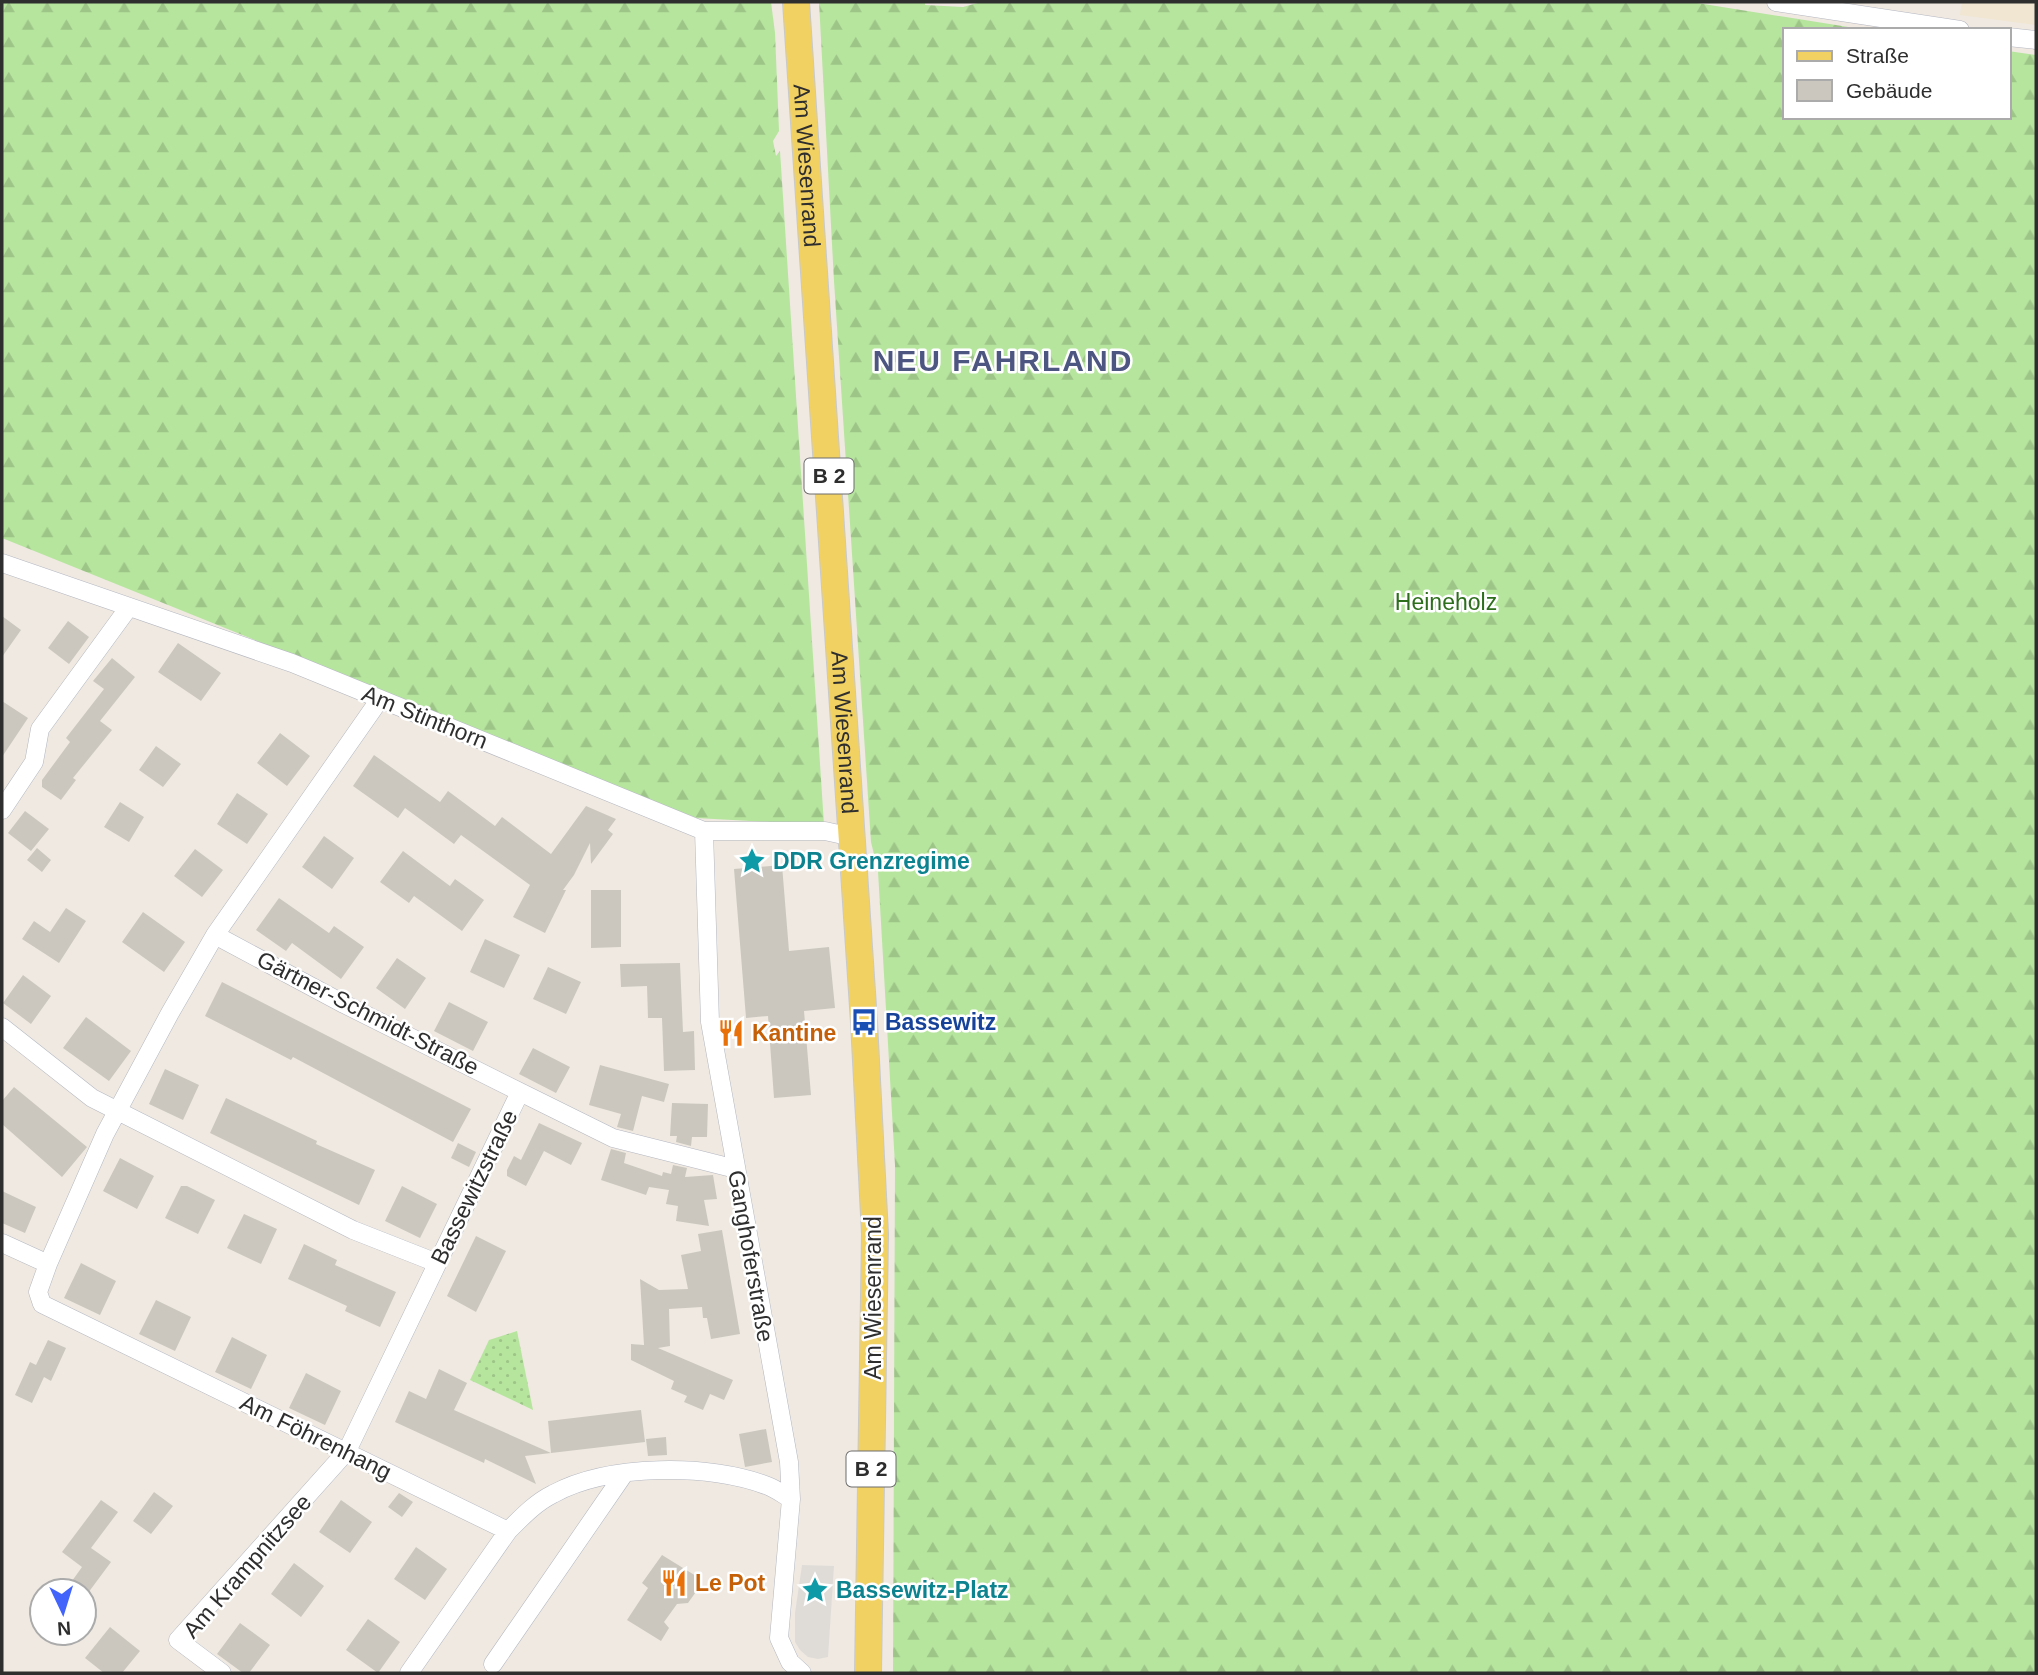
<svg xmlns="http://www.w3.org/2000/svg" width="2038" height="1675" font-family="Helvetica,sans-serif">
	<defs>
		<pattern id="grass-dots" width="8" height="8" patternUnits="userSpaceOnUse" patternTransform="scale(1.75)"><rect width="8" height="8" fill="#b6e59e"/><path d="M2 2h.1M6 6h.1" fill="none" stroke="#9dc588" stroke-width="1.8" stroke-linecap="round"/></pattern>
		<pattern id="forest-firs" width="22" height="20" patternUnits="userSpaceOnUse" patternTransform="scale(1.75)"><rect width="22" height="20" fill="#b6e59e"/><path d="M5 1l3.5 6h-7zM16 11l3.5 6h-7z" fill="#9dc588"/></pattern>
	</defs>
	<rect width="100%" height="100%" fill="#efe9e1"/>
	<!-- education -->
	<path fill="#f0e6d1" d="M1962,2H2036V25L1960,15Z"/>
	<!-- grass -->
	<path fill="url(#grass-dots)" d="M517,1331L533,1410L470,1380L489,1340Z"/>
	<!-- forest -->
	<path fill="url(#forest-firs)" d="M2,2H771L775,33L779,131L773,141L776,156L780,151L824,825L696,818L2,538Z
		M819,2H925V5L963,7L981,2H1691L1867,30H1784V117H2008V51L2036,55V1673H893L895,1165L878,871L871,842L834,281Z"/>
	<!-- plaza -->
	<path fill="#dfdcd8" d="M802,1565L834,1566L828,1657L818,1659L808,1657L800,1650L795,1642V1613Z"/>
	<!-- building -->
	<path fill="#cbc7bf" d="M2,616L21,630L2,657Z
		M68,621L89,637L69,664L48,648Z
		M178,643L221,673L201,701L158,672Z
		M112,658L135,677L100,721L112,730L73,778L76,780L61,800L42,787V780L70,742L66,738L104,689L93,681Z
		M2,701L28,718L2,757Z
		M280,733L310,756L287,786L257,763Z
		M156,746L181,764L163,787L139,770Z
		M374,755L440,802L448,791L495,826L502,817L551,854L586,806L616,819L608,830L613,834L591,864L590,843L574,875L563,890H566L545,933L513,917L530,885L461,835L454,844L405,808L398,818L353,786Z
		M237,793L268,814L247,844L217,824Z
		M120,802L144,817L129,842L104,827Z
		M25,811L49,829L31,851L8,833Z
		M324,836L354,858L332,889L302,867Z
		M37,848L51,860L42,872L27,860Z
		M195,849L223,870L202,897L174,876Z
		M403,851L450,886L455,879L484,900L462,931L414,896L409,903L380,882Z
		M782,865L789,951L829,947L835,1008L804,1011L811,1095L774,1098L768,1016L746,1018L734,869Z
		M591,890H621V947L591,948Z
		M279,898L329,933L334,926L364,947L341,979L292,943L286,951L256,930Z
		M66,908L86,921L59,963L22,939L34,921L50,932Z
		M143,912L185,942L164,972L122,942Z
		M485,939L520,955L504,988L470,972Z
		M397,958L426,978L405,1009L376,988Z
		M680,963L683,1032L694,1031L695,1070L664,1071L662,1018H648L647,986L621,987L620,964Z
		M548,967L581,982L566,1014L533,999Z
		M23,975L51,996L31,1024L3,1003Z
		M222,982L471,1109L453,1142L293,1057L291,1060L205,1016Z
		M449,1002L488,1022L473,1051L434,1031Z
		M86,1017L131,1051L109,1081L63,1048Z
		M533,1048L570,1067L556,1093L519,1074Z
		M600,1065L669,1084L664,1102L642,1096L633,1131L617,1127L621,1114L589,1105Z
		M165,1069L199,1085L183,1120L149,1104Z
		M14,1087L87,1147L62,1177L2,1124V1101Z
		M226,1098L317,1141L316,1144L375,1170L359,1205L210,1133Z
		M672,1103L708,1104L707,1137H692L691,1146L676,1142L677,1136H670Z
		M539,1123L582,1143L571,1165L544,1151L526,1186L507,1176V1170L514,1156L521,1160Z
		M458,1143L476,1152L469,1167L451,1158Z
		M611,1149L626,1153L624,1163L662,1176L663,1172L671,1174L673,1165L687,1168L685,1177L713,1175L717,1199L704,1200L709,1226L676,1221L678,1206L666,1204L669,1190L649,1187L646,1195L601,1180Z
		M120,1158L154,1176L137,1209L103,1191Z
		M181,1186H187L215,1200L198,1234L165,1218Z
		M402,1186L437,1204L420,1238L385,1221Z
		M2,1191L36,1207L25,1233L2,1223Z
		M244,1214L277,1229L261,1264L227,1248Z
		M722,1230L740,1334L711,1339L707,1318H703L702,1307L669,1309L670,1346L658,1348L733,1380L724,1400L710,1394L703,1410L684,1402L687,1396L671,1389L674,1381L631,1360V1344L644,1345L640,1279L659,1290L688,1289L681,1255L701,1251L698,1234Z
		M476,1236L506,1251L476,1312L447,1296Z
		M304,1244L337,1260L335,1265L396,1292L380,1327L345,1311L347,1306L288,1279Z
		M81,1263L116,1281L100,1315L64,1298Z
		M156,1300L191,1317L175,1351L139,1334Z
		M232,1337L267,1355L251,1389L215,1372Z
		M48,1340L66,1348L51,1381L44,1377L32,1403L15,1395L30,1362L36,1365Z
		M439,1369L467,1383L454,1410L551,1453L525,1456L536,1484L485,1459L484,1463L395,1422L409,1391L426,1399Z
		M306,1373L341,1391L325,1425L289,1408Z
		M641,1410L645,1442L551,1453L548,1421Z
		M766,1429L772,1462L745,1467L739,1434Z
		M666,1437L667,1455L648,1456L646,1439Z
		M154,1492L173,1506L151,1534L133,1521Z
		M399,1493L413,1502L402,1517L388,1507Z
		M101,1500L118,1512L91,1548L111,1562L88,1593L72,1581L82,1567L62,1552Z
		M341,1500L372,1522L350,1553L319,1532Z
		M416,1547L447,1569L425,1600L394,1579Z
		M662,1555L696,1576L698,1589L688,1603L677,1604L664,1622L669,1628L661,1641L627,1620L648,1588L642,1583Z
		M294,1563L324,1586L301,1617L271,1594Z
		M368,1619L400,1642L378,1673L346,1650Z
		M240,1623L270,1645L249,1673H243L217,1654Z
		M110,1627L140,1651L122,1673H104L85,1658Z"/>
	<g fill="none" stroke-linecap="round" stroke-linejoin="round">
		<defs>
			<path id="street" d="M1776,2L1960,30
				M2008,37L2036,40
				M2,563L292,663L704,831H825L852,837
				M380,699L215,935L170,1013L105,1134L48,1264L38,1292L42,1304L508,1531C522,1517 535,1503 553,1494C608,1464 710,1463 768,1486C776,1489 784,1495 791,1499
				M2,810L34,762L40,729L129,607
				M704,831L710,1022L789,1462L791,1499L779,1638L790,1662L802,1673
				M215,935L344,1004L520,1092
				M2,1027L92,1098L353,1230L437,1263
				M2,1243L48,1264
				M493,1664L624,1474
				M222,1673L178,1640L347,1451L520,1092L613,1138L736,1169
				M409,1673L508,1531"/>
			<g id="primary">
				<path id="s1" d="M796,2L864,1022L875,1234L868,1673"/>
			</g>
		</defs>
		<!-- street casing -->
		<use href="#street" stroke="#b4b7c1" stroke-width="19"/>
		<!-- primary casing -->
		<use href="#primary" stroke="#c9c9c9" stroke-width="28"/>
		<!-- street -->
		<use href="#street" stroke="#fff" stroke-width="18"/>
		<!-- primary -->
		<use href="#primary" stroke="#f2d163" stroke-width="26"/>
	</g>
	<!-- icons -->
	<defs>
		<symbol id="sight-bare" viewBox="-9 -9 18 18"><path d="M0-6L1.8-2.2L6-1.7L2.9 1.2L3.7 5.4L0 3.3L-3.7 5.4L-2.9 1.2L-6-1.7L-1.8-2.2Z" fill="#0f9aa8" stroke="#fff" stroke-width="2.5" paint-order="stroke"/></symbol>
		<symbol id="bus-bare" viewBox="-9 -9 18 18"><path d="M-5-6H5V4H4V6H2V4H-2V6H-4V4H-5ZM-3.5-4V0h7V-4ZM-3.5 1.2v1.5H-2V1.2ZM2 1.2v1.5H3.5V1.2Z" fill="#1a4fb4" stroke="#fff" stroke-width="2.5" paint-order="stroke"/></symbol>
		<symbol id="restaurant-bare" viewBox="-9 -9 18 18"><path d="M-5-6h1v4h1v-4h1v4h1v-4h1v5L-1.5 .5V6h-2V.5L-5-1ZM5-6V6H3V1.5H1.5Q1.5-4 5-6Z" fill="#e8710a" stroke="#fff" stroke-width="2.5" paint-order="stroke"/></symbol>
	</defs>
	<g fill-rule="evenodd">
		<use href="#sight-bare" x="733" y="842" width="38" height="38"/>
		<use href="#bus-bare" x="845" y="1003" width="38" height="38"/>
		<use href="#restaurant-bare" x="712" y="1014" width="38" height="38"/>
		<use href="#restaurant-bare" x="655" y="1564" width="38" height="38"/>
		<use href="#sight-bare" x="796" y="1571" width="38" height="38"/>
	</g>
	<g text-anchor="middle" stroke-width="5" stroke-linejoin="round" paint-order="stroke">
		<!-- shield labels -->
		<g fill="#fff" stroke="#6d6d6d" stroke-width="2">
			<rect x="804.5" y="458.5" width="49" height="35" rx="5"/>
			<rect x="846.5" y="1451.5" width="49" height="35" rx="5"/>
		</g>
		<g font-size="21" font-weight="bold" fill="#2e2e2e">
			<text x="829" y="483">B 2</text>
			<text x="871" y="1476">B 2</text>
		</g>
		<!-- street labels -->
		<g font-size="23" fill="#2e2e2e" stroke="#fff">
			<text dy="8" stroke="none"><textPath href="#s1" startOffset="164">Am Wiesenrand</textPath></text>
			<text transform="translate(425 717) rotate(22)" y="8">Am Stinthorn</text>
			<text dy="8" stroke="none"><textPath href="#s1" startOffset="732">Am Wiesenrand</textPath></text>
			<text transform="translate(368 1013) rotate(27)" y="8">Gärtner-Schmidt-Straße</text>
			<text transform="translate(474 1187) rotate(-64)" y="8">Bassewitzstraße</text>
			<text transform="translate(751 1256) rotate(80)" y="8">Ganghoferstraße</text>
			<text transform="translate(873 1298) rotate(-90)" y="8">Am Wiesenrand</text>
			<text transform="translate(316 1437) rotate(26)" y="8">Am Föhrenhang</text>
			<text transform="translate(247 1566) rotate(-49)" y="8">Am Krampnitzsee</text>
		</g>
		<!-- park labels -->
		<g font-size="23" fill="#2c6e1b" stroke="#fff">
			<text x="1446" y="610">Heineholz</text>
		</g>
		<!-- culture labels -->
		<g font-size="23" font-weight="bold" fill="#0d838f" stroke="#fff" text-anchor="start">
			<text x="773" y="869">DDR Grenzregime</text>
			<text x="836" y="1598">Bassewitz-Platz</text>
		</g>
		<!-- transit labels -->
		<g font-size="23" font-weight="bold" fill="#164399" stroke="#fff" text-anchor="start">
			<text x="885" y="1030">Bassewitz</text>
		</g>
		<!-- food labels -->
		<g font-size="23" font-weight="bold" fill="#c56008" stroke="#fff" text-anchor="start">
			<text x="752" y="1041">Kantine</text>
			<text x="695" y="1591">Le Pot</text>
		</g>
		<!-- district labels -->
		<g font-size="30" font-weight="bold" letter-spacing="2" fill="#4d5680" stroke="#fff">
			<text x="1003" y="371">NEU FAHRLAND</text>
		</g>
	</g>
	<!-- border -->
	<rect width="2038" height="1675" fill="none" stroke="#2e2e2e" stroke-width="7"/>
	<!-- legend -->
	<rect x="1783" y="28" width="228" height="91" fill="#ffffff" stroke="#ababab" stroke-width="2"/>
	<rect x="1797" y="51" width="35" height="10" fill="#f2d163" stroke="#ababab" stroke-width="2"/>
	<text x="1846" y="63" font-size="21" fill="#2e2e2e">Straße</text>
	<rect x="1797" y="80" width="35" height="21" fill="#cbc7bf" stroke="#ababab" stroke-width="2"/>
	<text x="1846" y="98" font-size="21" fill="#2e2e2e">Gebäude</text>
	<!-- north arrow -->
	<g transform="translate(63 1612) rotate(176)"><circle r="33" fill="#ffffff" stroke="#ababab" stroke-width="2"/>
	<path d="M0-5L12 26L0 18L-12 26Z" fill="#4264fb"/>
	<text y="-10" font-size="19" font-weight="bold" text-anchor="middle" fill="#2e2e2e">N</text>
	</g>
</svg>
